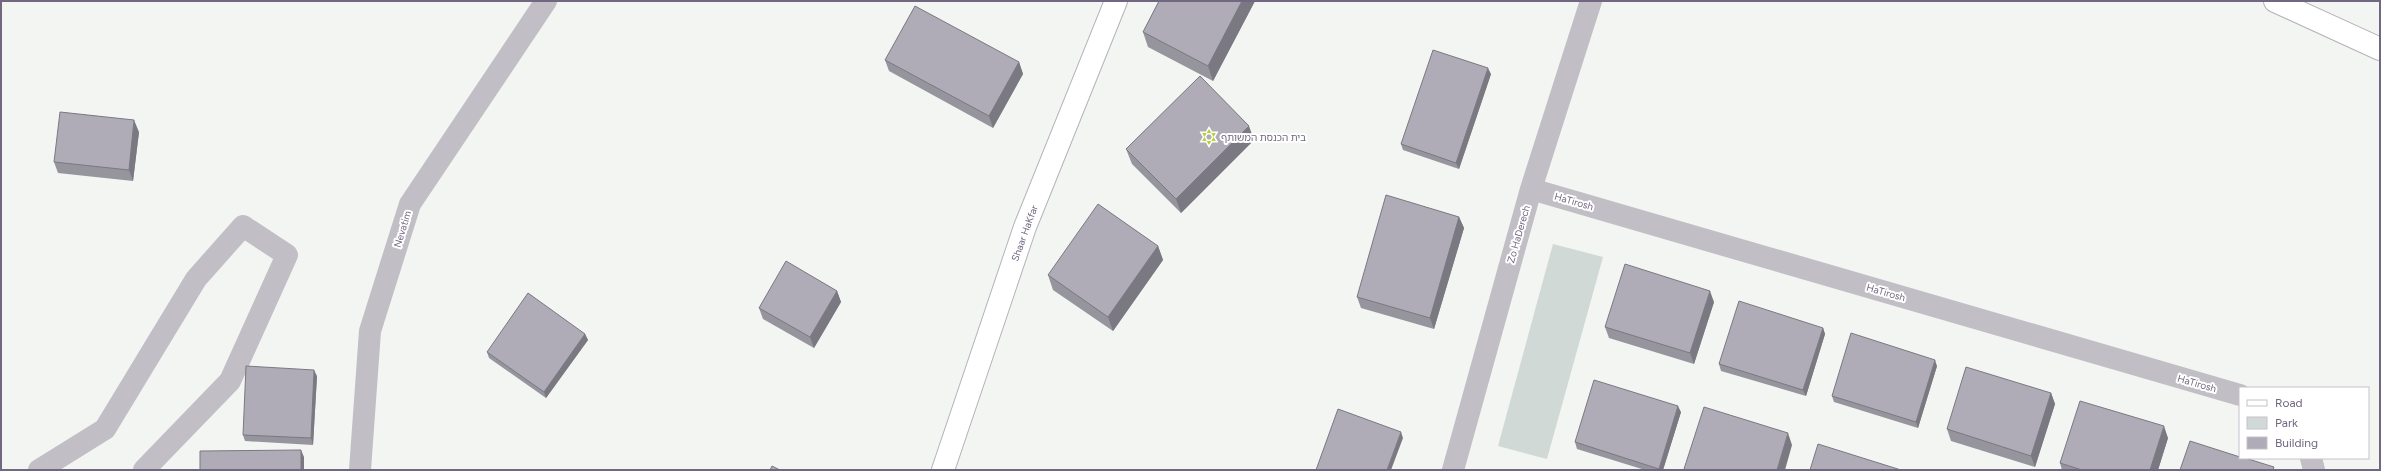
<svg xmlns="http://www.w3.org/2000/svg" width="2381" height="471" font-family="Figtree,'Noto Sans Hebrew',sans-serif">
	<rect width="100%" height="100%" fill="#f2f5f2"/>
	<!-- green -->
	<path fill="#d1d9d6" d="M1553,244L1603,257L1547,459L1498,446Z"/>
	<g fill="none" stroke-linecap="round" stroke-linejoin="round">
		<defs>
			<path id="major" d="M2275,1L2380,49
				M943,470L1025,227L1116,1"/>
		</defs>
		<!-- major casing -->
		<use href="#major" stroke="#b5b2b9" stroke-width="24"/>
		<!-- minor -->
		<path stroke="#c1bec5" stroke-width="22" d="M1531,189L2240,395
			M2311,458L2314,470
			M39,470L105,429L196,279L243,226L287,255L230,381L144,470
			M360,470L370,331L410,204L546,1
			M1453,470L1531,189L1591,1"/>
		<!-- major -->
		<use href="#major" stroke="#fff" stroke-width="22"/>
	</g>
	<!-- wall -->
	<path fill="#96949d" d="M1159,1H1255L1213,81L1148,47L1143,32Z
		M885,60L1019,62L1023,74L993,128L889,71Z
		M1491,74L1459,169L1403,150L1401,144Z
		M139,132L133,181L58,173L54,162Z
		M1254,140L1181,213L1132,164L1126,149Z
		M1459,217L1464,228L1434,329L1361,308L1357,297Z
		M1158,246L1163,260L1113,331L1053,290L1048,275Z
		M837,291L841,302L814,348L763,319L759,308Z
		M1714,302L1694,364L1609,338L1605,327Z
		M1823,328L1825,334L1806,396L1721,371L1719,364Z
		M585,334L588,340L546,398L489,358L487,352Z
		M1937,366L1918,428L1834,402L1832,396Z
		M317,376L313,445L245,441L243,435Z
		M2051,393L2055,404L2035,467L1951,441L1947,429Z
		M1681,412L1663,470H1645L1577,449L1575,442Z
		M2168,438L2158,470H2062L2060,463Z"/>
	<!-- shaded-wall -->
	<path fill="#7a7880" d="M1242,1H1255L1213,81L1208,66Z
		M1019,62L1023,74L993,128L989,116Z
		M1488,68L1491,74L1459,169L1456,163Z
		M134,120L139,132L133,181L129,170Z
		M1249,126L1254,140L1181,213L1176,199Z
		M1459,217L1464,228L1434,329L1430,318Z
		M1158,246L1163,260L1113,331L1108,317Z
		M837,291L841,302L814,348L810,337Z
		M1710,291L1714,302L1694,364L1690,353Z
		M1823,328L1825,334L1806,396L1803,390Z
		M585,334L588,340L546,398L544,392Z
		M1935,360L1937,366L1918,428L1916,422Z
		M314,370L317,376L313,445L311,438Z
		M2051,393L2055,404L2035,467L2031,456Z
		M1678,406L1681,412L1663,470H1659V469Z
		M2164,426L2168,438L2158,470H2150Z
		M1401,432L1403,438L1391,470H1387Z
		M1788,433L1792,445L1785,470H1777Z
		M301,450L304,457V470H301Z"/>
	<!-- building -->
	<path fill="#afacb7" stroke="#7a7880" d="M1159,1H1242L1208,66L1143,32Z
		M915,6L1019,62L989,116L885,60Z
		M1433,50L1488,68L1456,163L1401,144Z
		M1200,76L1249,126L1176,199L1126,149Z
		M60,112L134,120L129,170L54,162Z
		M1386,195L1459,217L1430,318L1357,297Z
		M1098,204L1158,246L1108,317L1048,275Z
		M786,261L837,291L810,337L759,308Z
		M1625,264L1710,291L1690,353L1605,327Z
		M528,293L585,334L544,392L487,352Z
		M1739,301L1823,328L1803,390L1719,364Z
		M1851,333L1935,360L1916,422L1832,396Z
		M246,366L314,370L311,438L243,435Z
		M1966,367L2051,393L2031,456L1947,429Z
		M1594,380L1678,406L1659,469L1575,442Z
		M2080,401L2164,426L2150,470H2082L2060,463Z
		M1704,407L1788,433L1777,470H1686L1684,469Z
		M1338,409L1401,432L1387,470H1316Z
		M2190,441L2240,457V458H2245L2274,467L2273,470H2180Z
		M1818,444L1901,470H1810Z
		M301,450V470H200V451Z
		M772,466L780,470H770Z"/>
	<!-- icons -->
	<defs>
		<symbol id="synagogue-bare" viewBox="-9 -9 18 18"><path d="M0-6.5L5.6 3.2H-5.6ZM0 6.5L5.6-3.2H-5.6Z" fill="#b6d036" stroke="#fff" stroke-width="2.5" paint-order="stroke"/></symbol>
	</defs>
	<g fill-rule="evenodd">
		<use href="#synagogue-bare" x="1198" y="126" width="22" height="22"/>
	</g>
	<g text-anchor="middle" stroke-width="4" stroke-linejoin="round" paint-order="stroke">
		<!-- poi labels -->
		<g font-size="10" fill="#716780" stroke="#fff" text-anchor="start">
			<text x="1221" y="141">בית הכנסת המשותף</text>
		</g>
		<!-- street labels -->
		<g font-size="10" fill="#716780" stroke="#fff">
			<text transform="translate(1574 201) rotate(16)" y="4">HaTirosh</text>
			<text transform="translate(402 229) rotate(-73)" y="4">Nevatim</text>
			<text transform="translate(1024 233) rotate(-70)" y="4">Shaar HaKfar</text>
			<text transform="translate(1518 234) rotate(-74)" y="4">Zo HaDerech</text>
			<text transform="translate(1886 292) rotate(16)" y="4">HaTirosh</text>
			<text transform="translate(2197 383) rotate(16)" y="4">HaTirosh</text>
		</g>
	</g>
	<!-- border -->
	<rect width="2381" height="471" fill="none" stroke="#716780" stroke-width="4"/>
	<!-- legend -->
	<rect x="2239" y="387" width="130" height="72" fill="#ffffff" stroke="#c6c2cc"/>
	<rect x="2247" y="400" width="20" height="6" fill="#ffffff" stroke="#c6c2cc"/>
	<text x="2275" y="407" font-size="12" fill="#716780">Road</text>
	<rect x="2247" y="417" width="20" height="12" fill="#d1d9d6" stroke="#c6c2cc"/>
	<text x="2275" y="427" font-size="12" fill="#716780">Park</text>
	<rect x="2247" y="437" width="20" height="12" fill="#afacb7" stroke="#c6c2cc"/>
	<text x="2275" y="447" font-size="12" fill="#716780">Building</text>
</svg>
